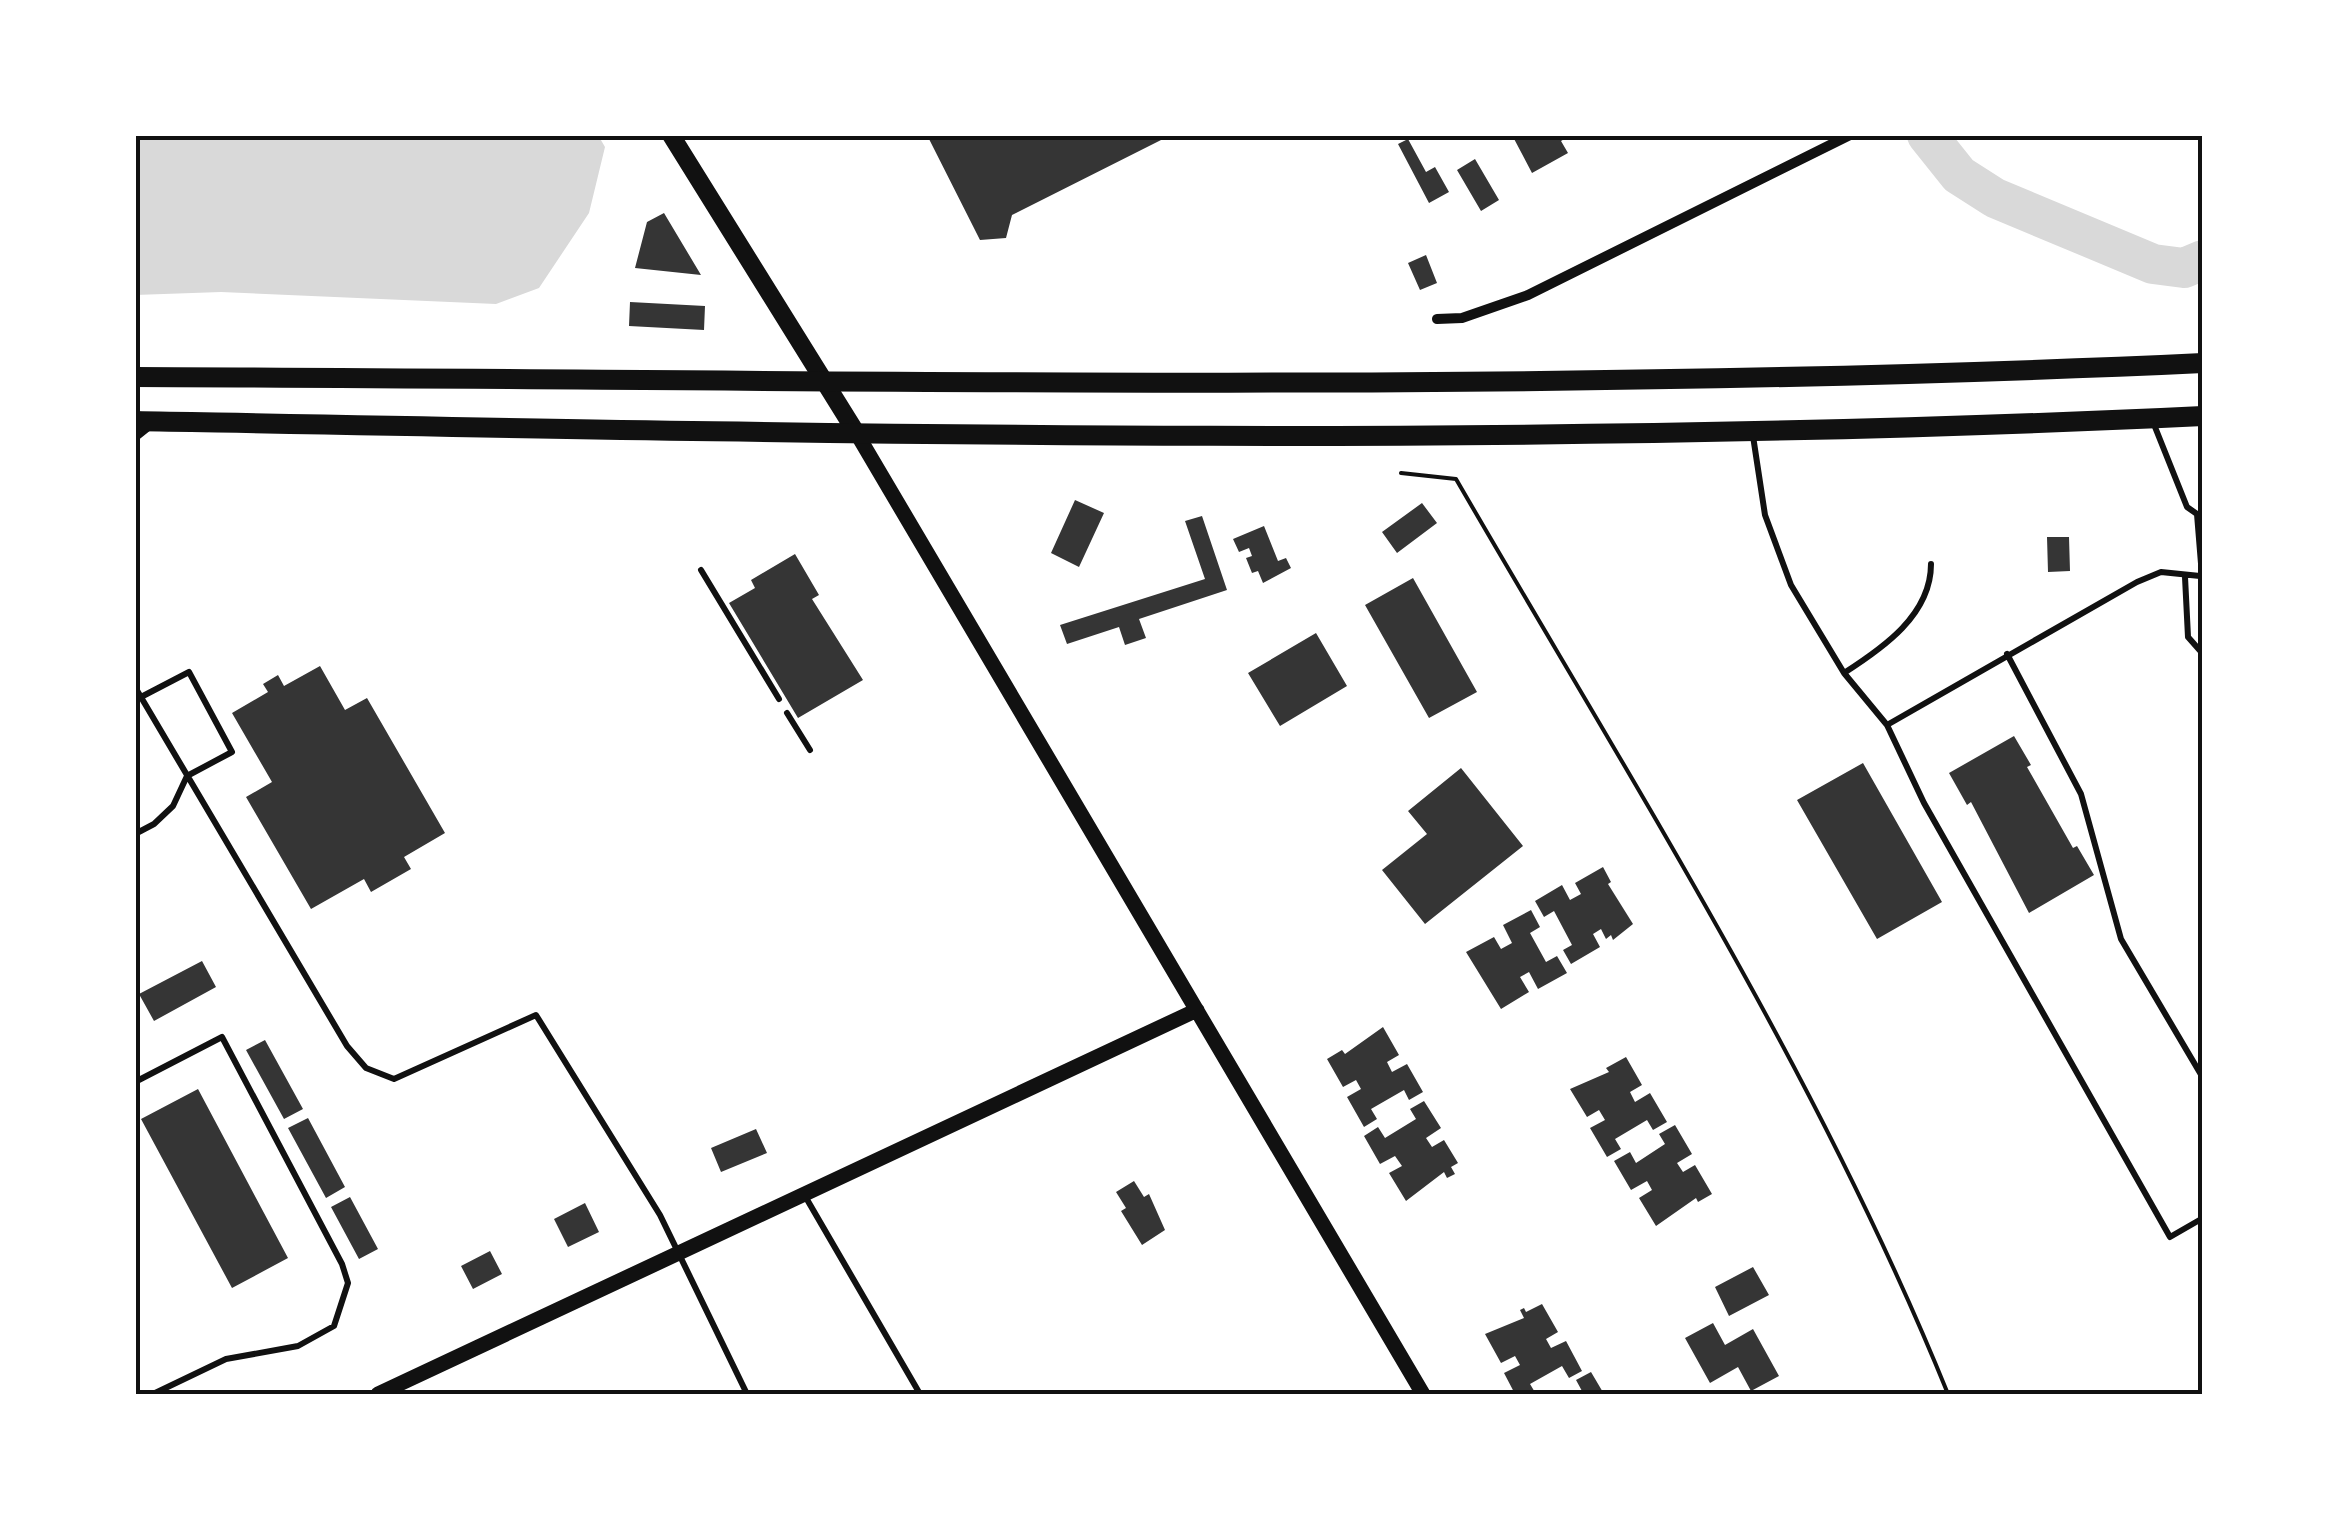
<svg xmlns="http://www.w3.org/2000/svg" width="2338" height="1529" font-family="Arial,sans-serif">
	<rect width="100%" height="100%" fill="#fff"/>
	<!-- water -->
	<path fill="#d9d9d9" d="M135,135H598L605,147L589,213L539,288L496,304L221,292L135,295Z"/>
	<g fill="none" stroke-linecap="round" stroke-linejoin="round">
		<!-- river -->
		<path stroke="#d9d9d9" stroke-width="40" d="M1927,135L1959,175L1995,198L2153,264L2184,268L2203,260"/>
	</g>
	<!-- building -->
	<path fill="#353535" d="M927,135H1171L1012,215L1006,238L980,240Z
		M1512,135H1571L1561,141L1568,153L1532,173Z
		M1408,139L1426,172L1435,167L1449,192L1429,203L1398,144Z
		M1475,159L1499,200L1481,211L1457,170Z
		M664,213L701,275L635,268L647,222Z
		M1426,255L1437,283L1420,290L1408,263Z
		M630,302L705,306L704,330L629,326Z
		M1075,500L1104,513L1079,567L1051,553Z
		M1422,503L1437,523L1397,553L1382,532Z
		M1202,516L1227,590L1139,619L1146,638L1125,645L1119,627L1067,644L1060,625L1205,579L1185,521Z
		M1264,526L1278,561L1286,558L1291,568L1263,583L1258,571L1252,573L1246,558L1252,556L1249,548L1239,552L1233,539Z
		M2047,537H2069L2070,571L2048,572Z
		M795,554L819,595L812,599L863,680L798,718L729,603L755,588L751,580Z
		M1413,578L1477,692L1429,718L1365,605Z
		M1316,633L1347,686L1280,726L1248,673Z
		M320,666L345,710L367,698L445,833L404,857L411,869L371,892L364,879L311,909L246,797L272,782L232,713L268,692L263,684L278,675L284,686Z
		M2014,736L2031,765L2027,767L2073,848L2077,846L2094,875L2029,913L1971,802L1967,805L1949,773Z
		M1863,763L1942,902L1877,939L1797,800Z
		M1461,768L1523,846L1425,924L1382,870L1427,834L1408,811Z
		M1603,867L1611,882L1608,884L1633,924L1613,940L1611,935L1606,939L1601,929L1593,934L1600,947L1571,964L1563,950L1572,945L1554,911L1544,917L1535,901L1562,885L1570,900L1581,894L1575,883Z
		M1531,910L1540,927L1530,933L1546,962L1557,956L1567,973L1538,989L1529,972L1520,977L1529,992L1501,1009L1466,952L1494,937L1501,949L1512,943L1503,925Z
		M202,961L216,987L154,1021L139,994Z
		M1383,1027L1399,1055L1387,1062L1392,1072L1407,1064L1423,1092L1409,1100L1404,1090L1371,1109L1377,1119L1364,1127L1347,1097L1361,1089L1356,1080L1343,1087L1327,1059L1342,1050L1345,1054Z
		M265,1040L303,1109L284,1119L246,1050Z
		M1626,1057L1642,1085L1630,1092L1635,1102L1650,1093L1667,1122L1653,1130L1647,1120L1615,1139L1621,1149L1607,1157L1590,1128L1605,1120L1599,1110L1587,1117L1570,1089L1609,1072L1606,1068Z
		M198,1089L288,1258L232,1288L141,1119Z
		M1424,1101L1441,1128L1426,1138L1432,1147L1444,1140L1458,1163L1451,1167L1455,1174L1447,1178L1444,1172L1406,1201L1389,1173L1402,1166L1395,1156L1380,1164L1364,1136L1378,1127L1385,1138L1416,1119L1410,1109Z
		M308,1118L345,1187L326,1198L288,1128Z
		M1675,1125L1692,1154L1677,1163L1683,1172L1695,1165L1712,1194L1698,1202L1696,1198L1656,1226L1639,1198L1652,1190L1647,1181L1631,1190L1614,1161L1630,1152L1636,1163L1665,1144L1659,1134Z
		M756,1129L767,1153L721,1172L711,1148Z
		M1134,1181L1144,1197L1149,1194L1165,1230L1142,1245L1121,1211L1126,1208L1116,1192Z
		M350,1197L378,1249L359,1259L331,1207Z
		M585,1203L599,1232L568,1247L554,1219Z
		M490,1251L502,1274L473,1289L461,1266Z
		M1753,1267L1769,1295L1729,1316L1715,1287Z
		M1542,1304L1558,1332L1546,1339L1551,1348L1566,1341L1582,1371L1569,1378L1562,1366L1530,1384L1536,1394H1515L1504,1373L1520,1365L1515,1356L1501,1363L1485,1334L1524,1318L1520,1310L1524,1308L1526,1312Z
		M1713,1323L1725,1345L1753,1329L1779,1376L1751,1391L1738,1367L1710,1383L1685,1338Z
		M1591,1372L1604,1394H1576L1582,1391L1576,1380Z"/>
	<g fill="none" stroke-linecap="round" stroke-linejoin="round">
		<!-- path -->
		<path stroke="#111" stroke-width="4" d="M1401,473L1456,479C1629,778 1818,1073 1948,1394"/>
		<!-- service -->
		<path stroke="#111" stroke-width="6" d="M2153,422L2187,507L2197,514L2202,576
			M1753,436L1765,515L1791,585L1844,673
			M135,439L150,427
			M1931,564C1931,615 1883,648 1844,673L1887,725L2137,582L2161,572L2200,576
			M701,570L779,699
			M2185,577L2188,637L2203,654
			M2007,654L2081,794L2121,939L2203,1078
			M135,687L347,1046L366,1068L394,1079L536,1015L660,1215L747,1394
			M787,713L810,750
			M1887,725L1924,803L2170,1237L2203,1218
			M135,834L154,824L173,806L187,776L232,752L189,672L141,697
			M135,1082L222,1037L342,1264L348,1283L334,1326L298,1346L226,1359L153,1394
			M805,1196L920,1394"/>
		<!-- minor -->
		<path stroke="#111" stroke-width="10" d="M1437,319L1462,318L1528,295L1850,135"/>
		<!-- tertiary -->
		<path stroke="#111" stroke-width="15" d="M857,434L1423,1394
			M378,1394L1197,1010"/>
		<!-- secondary -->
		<path stroke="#111" stroke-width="18" d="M671,135L857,434"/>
		<!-- trunk -->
		<path stroke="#111" stroke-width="20" d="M135,377C824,379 1514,395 2203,363
			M135,421C824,434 1514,449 2203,416"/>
	</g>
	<!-- border -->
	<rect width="2338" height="1529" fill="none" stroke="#ffffff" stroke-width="275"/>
	<rect x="138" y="138" width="2062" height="1254" fill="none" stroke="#111" stroke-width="4"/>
</svg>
